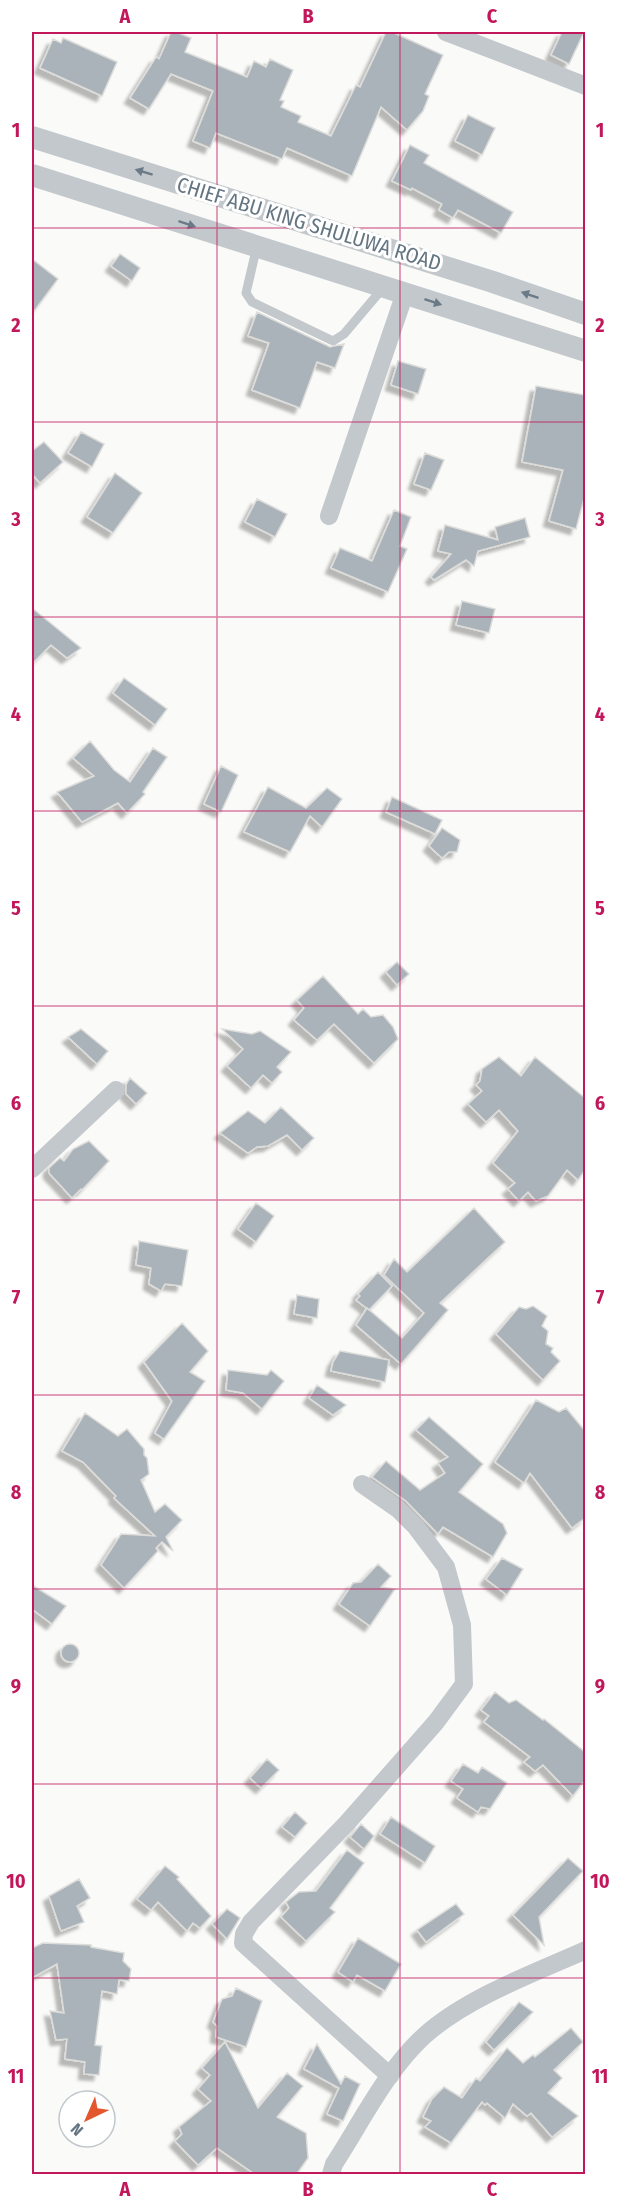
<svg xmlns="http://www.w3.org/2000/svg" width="617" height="2206" font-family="'Fira Sans Condensed',sans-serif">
	<defs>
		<filter id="shadow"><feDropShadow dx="-5.5" dy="5.5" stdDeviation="1.5" flood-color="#0004"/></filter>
	</defs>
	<rect width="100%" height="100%" fill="#fafaf8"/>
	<!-- building -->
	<path fill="#aab3b9" stroke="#dcdcda" stroke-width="1.5" filter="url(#shadow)" d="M171,32H176L191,38L185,52L247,77L254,61L266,67L270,59L293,70L280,100L284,101L281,107L301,116L298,122L331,136L356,85L360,87L386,32H392L443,55L425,94L429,96L423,111L407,130L381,107L352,176L287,148L282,159L216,133L210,148L193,141L213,91L171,74L149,109L130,98L156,57L159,59Z
		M562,32H584L569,64L551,55Z
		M63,38L117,62L102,96L40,68L53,39L61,43Z
		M468,115L495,128L482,155L455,141Z
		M410,145L429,155L424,163L513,212L501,233L458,210L453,218L439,210L442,204L412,188L411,190L392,181Z
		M120,254L140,268L132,281L111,266Z
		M32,259L58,279L32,314Z
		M257,312L330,347L344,344L335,368L317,362L300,408L252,390L269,343L248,336Z
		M398,361L426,369L418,394L391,385Z
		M536,386L585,395V495L576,529L549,521L563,470L522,462Z
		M81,432L104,444L92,467L68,453Z
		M44,442L63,462L40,483L32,474V451Z
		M425,453L444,460L431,490L414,484Z
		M115,473L142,493L113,533L87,517Z
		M257,499L287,514L275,537L245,522Z
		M394,510L411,517L400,546L407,549L388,592L331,568L340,548L372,561Z
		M525,518L530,537L478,551L474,566L466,560L434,580L431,577L451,554L438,551L445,525L498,540L495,527Z
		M462,601L495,609L489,633L456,625Z
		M32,608L81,648L67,658L51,645L32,664Z
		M124,678L167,709L155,725L113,693Z
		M90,741L114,770L130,782L153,748L167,757L143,792L145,794L127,813L118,803L82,822L57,792L94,776L73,758Z
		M221,766L238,775L221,812L204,804Z
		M268,787L306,808L327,788L342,799L322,827L310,816L290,852L244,832Z
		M392,797L442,820L435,834L386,812Z
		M442,828L460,840L457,852H449L442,858L429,846Z
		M397,962L409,974L397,985L386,972Z
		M323,976L358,1014L363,1009L371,1017L383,1015L393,1027L398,1039L374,1063L334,1024L317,1040L294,1020L304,1008L297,1000Z
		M81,1029L108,1051L97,1064L68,1037Z
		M222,1029L252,1034L260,1031L291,1052L277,1067L282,1072L272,1083L263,1075L251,1088L227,1066L243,1049Z
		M499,1057L521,1076L535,1057L585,1098V1170L578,1180L567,1170L548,1196L536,1201L528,1192L519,1201L508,1189L515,1183L493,1163L518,1131L499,1110L486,1122L468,1104L482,1091L476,1085L480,1081L482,1069Z
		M130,1078L147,1093L136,1104L126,1094V1085Z
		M281,1107L314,1138L302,1150L287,1135L268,1146L257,1147L248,1153L220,1133L248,1111L265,1123Z
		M89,1141L109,1161L82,1190L81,1189L72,1198L49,1173V1168L60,1158L64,1161L73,1149Z
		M256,1203L274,1216L256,1242L238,1229Z
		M474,1208L505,1242L440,1303L448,1310L401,1364L356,1325L367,1308L402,1338L424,1313L384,1275L394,1259L407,1272Z
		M139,1241L188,1250L182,1286L165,1284L161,1291L149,1284L151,1268L136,1265Z
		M378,1272L392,1286L369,1310L356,1300L360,1296L358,1294Z
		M297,1295L319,1299L317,1318L294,1314Z
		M533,1306L547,1316L542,1326L548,1331L546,1344L553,1348L551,1352L560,1361L543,1380L496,1334L519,1307L526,1309Z
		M182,1323L208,1351L190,1372L205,1381L164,1439L155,1433L172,1401L144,1362Z
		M340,1351L389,1360L385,1382L331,1371L333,1362Z
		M228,1370L267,1375L271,1370L284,1381L262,1409L243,1393L226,1390Z
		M317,1385L337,1399L346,1405L333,1415L309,1398Z
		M536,1400L559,1412L566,1408L585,1431V1518L572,1528L530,1473L524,1483L495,1462Z
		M85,1413L118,1436L127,1429L144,1449V1455L147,1458L149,1474L141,1480L155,1512L165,1504L182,1520L166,1537L173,1551L162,1542L156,1548L158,1551L124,1588L101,1565L121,1534L155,1536L114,1498L116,1496L83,1462L62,1451Z
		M429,1417L483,1464L459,1492L503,1524L507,1533L493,1557L443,1527L438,1534L406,1501L372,1477L386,1461L420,1490L445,1473L438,1463L448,1457L416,1430Z
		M502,1558L523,1569L507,1595L486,1579Z
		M378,1564L391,1576L381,1587L395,1589L370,1626L339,1604L353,1583L361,1582Z
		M32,1585L66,1606L52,1624L32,1609Z
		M61 1653a9 9 0 1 1 18 0a9 9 0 1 1-18 0Z
		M495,1692L509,1703L516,1700L543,1720L544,1719L585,1752V1780L573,1796L543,1765L535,1771L524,1762L530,1757L484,1722L489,1716L481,1710Z
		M267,1759L279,1770L261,1788L250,1778Z
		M463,1764L478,1773L482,1767L507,1783L490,1809L481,1807L478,1812L457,1798L463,1789L451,1781Z
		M295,1812L307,1823L295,1837L282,1827Z
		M391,1817L435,1846L425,1863L380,1834Z
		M361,1824L374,1836L364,1849L350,1837Z
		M347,1850L364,1863L330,1908L335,1912L306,1941L281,1917L289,1908L286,1902L299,1892L316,1891Z
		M568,1858L583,1871L539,1917L544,1945L513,1915Z
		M165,1866L179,1877L177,1879L211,1916L200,1928L193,1923L187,1931L158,1902L151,1910L137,1899Z
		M79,1879L90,1898L77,1906L84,1922L61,1931L49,1896Z
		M456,1904L464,1914L426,1942L417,1930Z
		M227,1909L240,1918L227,1939L212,1924Z
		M358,1938L401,1964L385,1991L357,1975L353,1982L338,1972Z
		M43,1943L91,1945V1947L124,1953L123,1961L131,1969L129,1981L119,1980L117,1994L102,1991L95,2045L102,2046L99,2075L84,2074L85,2062L65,2059L67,2039L56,2040L50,2011L64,2013L57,1964L32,1978V1948Z
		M236,1988L262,2001L246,2047L216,2037L217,2026L213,2022L222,1999L232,1996Z
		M519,2002L533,2012L494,2050L486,2042Z
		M571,2028L583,2042L554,2070L562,2078L548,2093L578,2116L552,2137L531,2113L527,2116L513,2104L505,2118L487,2103L485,2105L482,2102L451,2143L425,2127L431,2121L423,2117L432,2099L444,2087L462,2098L476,2078L480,2081L507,2048L523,2063L533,2055L535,2057Z
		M225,2042L258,2108L287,2073L303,2086L277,2117L306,2133L308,2158L296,2175H256L217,2148L198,2165L175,2141L182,2134L179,2127L211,2101L198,2089L210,2075L202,2068Z
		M317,2044L341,2084L345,2076L360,2084L343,2121L327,2114L339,2088L304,2069Z"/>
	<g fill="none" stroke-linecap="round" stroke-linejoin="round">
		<!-- service -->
		<path stroke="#c3c8cc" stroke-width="9" d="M257,246L246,293L252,302L333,341L344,334L383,288"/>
		<!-- minor -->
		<path stroke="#c3c8cc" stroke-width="18" d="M446,32L586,86
			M329,516L405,293
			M32,1169L116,1090
			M362,1484L398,1509L416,1527L446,1567L462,1625L464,1684L436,1722L347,1823L251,1922L244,1934L243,1943L390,2076
			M331,2174L334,2164C362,2121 386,2071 424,2036C466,1998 534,1973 586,1950"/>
		<!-- tertiary -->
		<path stroke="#c3c8cc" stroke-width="22" d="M32,137L493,282L586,314
			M32,175L586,351"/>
	</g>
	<!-- one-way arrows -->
	<defs><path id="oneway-solid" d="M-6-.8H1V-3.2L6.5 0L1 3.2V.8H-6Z" transform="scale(1.5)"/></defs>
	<g fill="#6a7a87">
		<use href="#oneway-solid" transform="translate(144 172) rotate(-163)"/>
		<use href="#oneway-solid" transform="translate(187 224) rotate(18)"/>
		<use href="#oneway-solid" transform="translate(530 295) rotate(-161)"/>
		<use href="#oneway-solid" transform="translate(433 302) rotate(18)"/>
	</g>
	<!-- grid -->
	<path fill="none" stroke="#c2185b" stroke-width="1.5" stroke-opacity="0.55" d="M217,32V2174M400,32V2174M32,228H586M32,422H586M32,617H586M32,811H586M32,1006H586M32,1200H586M32,1395H586M32,1589H586M32,1784H586M32,1978H586"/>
	<g text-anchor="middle" stroke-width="6" stroke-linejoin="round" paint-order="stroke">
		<!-- street labels -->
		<g font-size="21" fill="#657683" stroke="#fff">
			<text transform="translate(309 224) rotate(17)" y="7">CHIEF ABU KING SHULUWA ROAD</text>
		</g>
	</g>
	<!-- border -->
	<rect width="617" height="2206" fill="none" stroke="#ffffff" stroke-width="66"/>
	<!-- north arrow -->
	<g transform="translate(87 2119) rotate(224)"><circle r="28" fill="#ffffff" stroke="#c1c8cd" stroke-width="1.5"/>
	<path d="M0-4.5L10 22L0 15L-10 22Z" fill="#e4572e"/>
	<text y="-9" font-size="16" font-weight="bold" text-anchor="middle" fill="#657683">N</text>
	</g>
	<rect x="33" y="33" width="551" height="2140" fill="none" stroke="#c2185b" stroke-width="2"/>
	<g font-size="20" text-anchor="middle" font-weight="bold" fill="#c2185b">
		<text x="125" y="23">A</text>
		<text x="308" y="23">B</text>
		<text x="492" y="23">C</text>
		<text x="16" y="137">1</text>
		<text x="600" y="137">1</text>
		<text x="16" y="332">2</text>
		<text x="600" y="332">2</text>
		<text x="16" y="526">3</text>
		<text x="600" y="526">3</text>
		<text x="16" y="721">4</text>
		<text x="600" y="721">4</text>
		<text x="16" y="915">5</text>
		<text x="600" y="915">5</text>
		<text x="16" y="1110">6</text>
		<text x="600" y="1110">6</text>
		<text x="16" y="1304">7</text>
		<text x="600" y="1304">7</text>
		<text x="16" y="1499">8</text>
		<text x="600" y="1499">8</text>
		<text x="16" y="1693">9</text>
		<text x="600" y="1693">9</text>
		<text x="16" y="1888">10</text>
		<text x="600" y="1888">10</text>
		<text x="16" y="2083">11</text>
		<text x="600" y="2083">11</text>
		<text x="125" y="2196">A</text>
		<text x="308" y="2196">B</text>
		<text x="492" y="2196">C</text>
	</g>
</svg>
